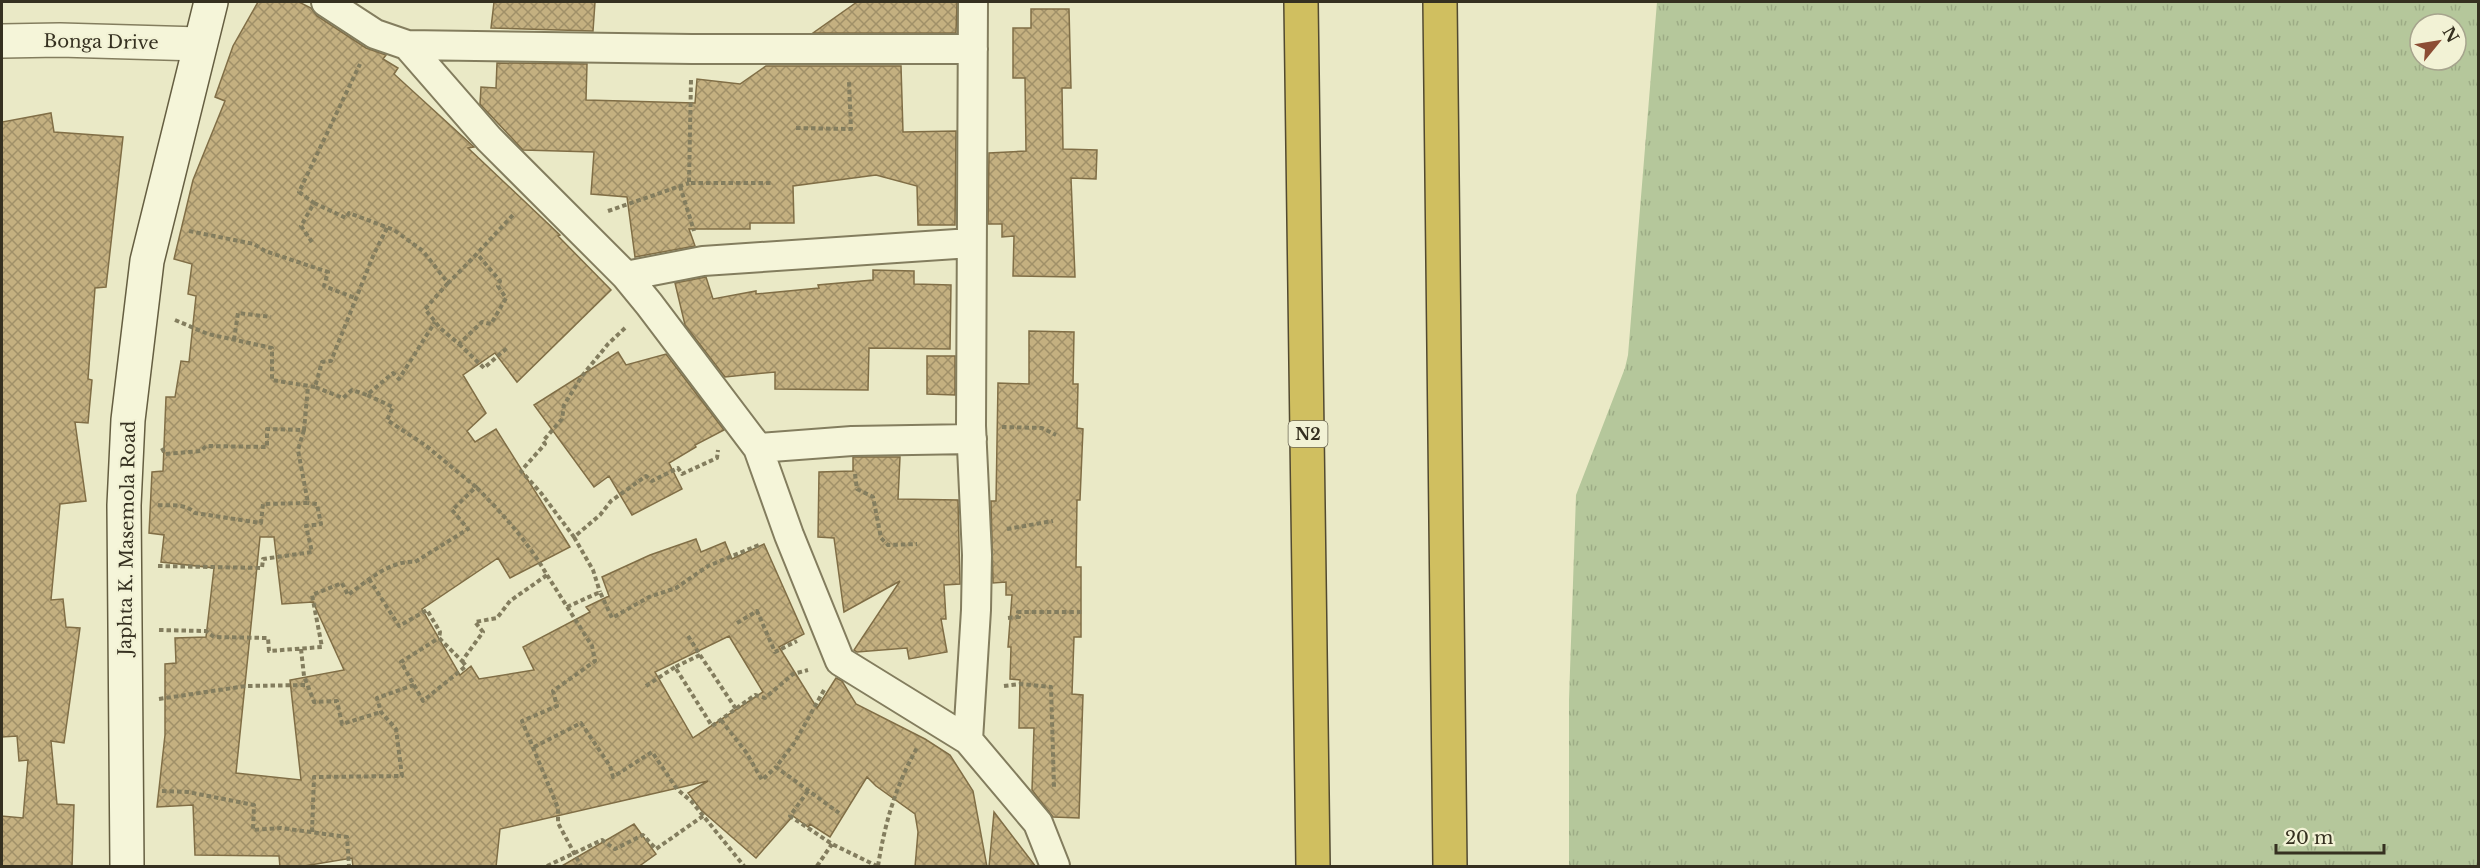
<svg xmlns="http://www.w3.org/2000/svg" width="2480" height="868" font-family="'Libre Baskerville',serif">
	<defs>
		<pattern id="grass-tufts" width="24" height="20" patternUnits="userSpaceOnUse" patternTransform="scale(1.5)"><rect width="24" height="20" fill="#b5c79b"/><path d="M3 7l-1-3M5 7V3M7 7l1-3M15 17l-1-3M17 17v-4M19 17l1-3" fill="none" stroke="#9cab85"/></pattern>
		<pattern id="building-cross-hatch" width="8" height="8" patternUnits="userSpaceOnUse" patternTransform="scale(1.5)"><rect width="8" height="8" fill="#c4b080"/><path d="M0 0l8 8M0 8l8-8" fill="none" stroke="#a09068"/></pattern>
	</defs>
	<rect width="100%" height="100%" fill="#eae9c6"/>
	<!-- grass -->
	<path fill="url(#grass-tufts)" fill-rule="evenodd" d="M1657,2H2478V866H1569V700L1576,495L1625,368L1628,355ZM2420,24H2456V60H2420Z"/>
	<!-- building -->
	<path fill="url(#building-cross-hatch)" stroke="#806e46" stroke-width="1.5" fill-rule="evenodd" d="M258,2H299L311,8L317,16L366,48L386,55L383,59L398,68L394,74L474,147L468,148L560,235L558,236L611,290L517,382L495,353L463,375L486,413L467,431L475,442L496,429L570,547L510,578L498,558L422,609L460,675L471,666L479,679L534,670L523,647L590,612L586,607L609,596L602,577L650,555L696,539L701,552L725,542L732,559L764,544L804,634L779,647L817,708L836,678L842,681L856,704L925,739L950,755L973,791L987,867H915L918,832L915,814L876,786L867,777L830,837L810,824L808,827L793,816L756,858L701,810L688,793L708,781L500,829L496,867H353L352,858L298,867H280L279,856L195,855L193,805L157,807L165,735V664L176,663L175,638L206,637L214,568L161,562L164,535L149,533L152,472L163,471L166,397H175L181,361L189,362L196,296L188,294L192,264L174,259L193,180L225,101L215,97L233,46ZM260,537H274L282,604L313,602L344,670L290,680L301,780L236,773ZM729,636L763,692L693,738L655,672Z
		M494,2H595L593,31L491,28Z
		M857,2H957L956,33H813Z
		M1031,9H1069L1071,88H1062L1063,149L1097,150L1096,179L1071,178L1075,277L1013,276L1014,236L1002,237V224H988L989,153L1026,151L1025,78H1013V28H1031Z
		M497,63L587,64L586,100L695,103L697,79L740,84L766,66H901L903,132L956,131L955,225H918L917,186L876,175L793,186L794,223H750V229H689L695,246L635,257L627,197L591,194L594,152L523,150L480,104L481,87L496,88Z
		M51,113L54,132L123,137L106,287L95,288L88,379L92,380L88,423L75,422L86,501L60,504L51,600L63,599L66,627L80,628L64,743L51,741L57,804L74,805L72,867H2V816L23,818L28,760L19,761L17,736L2,737V122Z
		M873,270L914,271V284L951,285L950,349L869,348L868,390L775,389V372L725,377L685,325L675,283L706,277L713,299L756,291V294L819,288L818,285L873,280Z
		M1029,331L1074,332L1073,384H1078L1077,428L1083,429L1080,500H1077L1076,567H1081V637H1074L1072,694L1083,695L1079,818L1053,817L1032,790L1034,728H1019L1020,680L1010,679L1011,647H1008L1012,595H1006V582L993,583L991,501H996L998,383L1029,384Z
		M618,352L626,365L666,354L724,430L695,445L696,447L669,463L682,489L632,515L609,476L594,487L534,405Z
		M927,356H955V395L927,394Z
		M853,457H900L898,499L958,500L960,584L944,585L946,619H941L947,652L909,659L907,648L857,652L854,650L900,581L844,612L834,538L818,537L819,472L853,471Z
		M994,812L1036,867H989Z
		M634,824L656,854L638,867H560Z"/>
	<g fill="none" stroke-linecap="round" stroke-linejoin="round">
		<defs>
			<path id="minor" d="M326,2L375,34L407,45L489,139L626,276L649,304L758,448L789,535L840,661L968,740L1038,823L1055,866
				M407,45L692,49H973
				M626,276L703,261L971,243
				M758,448L852,441L972,439
				M968,740L976,610L977,555L971,426L973,2"/>
			<path id="tertiary" d="M2,41L60,40L200,44"/>
			<path id="secondary" d="M127,866L124,505L128,420L147,261L211,2"/>
			<path id="motorway" d="M1301,2L1313,866
				M1440,2L1450,866"/>
		</defs>
		<!-- minor casing -->
		<use href="#minor" stroke="#837d5e" stroke-width="32"/>
		<!-- tertiary casing -->
		<use href="#tertiary" stroke="#837d5e" stroke-width="36"/>
		<!-- secondary casing -->
		<use href="#secondary" stroke="#655e41" stroke-width="36"/>
		<!-- motorway casing -->
		<use href="#motorway" stroke="#524a31" stroke-width="36"/>
		<!-- path -->
		<path stroke="#837d5e" stroke-width="4" stroke-dasharray="4.5 3" stroke-linecap="butt" d="M691,80L689,183H772
			M796,128L851,129L849,82
			M680,186L694,231
			M314,203L346,218L349,213L394,230L423,251L448,283C472,260 493,236 515,213
			M608,211L689,183
			M387,228L373,256L331,361L322,362L315,387L343,398L352,390L367,395L393,373L399,379L435,322
			M189,231L254,244L265,251L328,272L324,286L355,298
			M312,242L301,226L314,203L299,192L360,64
			M448,283L425,309L440,328L459,344L482,322L491,324L506,298L498,286L500,281L478,255
			M175,320L208,334L272,348V380L315,387
			M625,328L608,344L582,376L564,405L562,419L543,441L545,444L521,471L541,493L574,537L600,515L611,501L646,476L652,481L678,468L682,474L717,458L718,450
			M234,340L238,313L271,317
			M459,344L484,368L507,348
			M1002,427L1042,428L1056,435
			M162,448L165,454L201,451L206,446L267,447V429L304,430L308,386
			M855,474L857,489L873,497L881,538L888,545L917,544
			M158,505C171,506 185,503 195,513L261,523L263,504L308,503L298,450L304,430
			M1007,529L1053,521
			M574,537L593,570L600,592
			M158,566L262,568L263,559L312,552L306,526L321,524L317,504L308,503
			M547,575L592,646L595,661L553,691L557,706L522,721L558,808V823L581,866
			M369,579L399,626L427,610L440,632L439,638L462,661L483,632L475,622L497,618L510,601L547,575C528,542 503,514 476,487
			M567,607L600,592L612,618L649,597L676,588L708,566L759,545
			M1008,618L1019,617L1018,612H1082
			M737,623L757,611L775,652L797,641
			M159,630L206,631L214,637L268,638L269,651L322,647L312,595L342,583L348,595C367,581 390,560 415,562L468,529L452,510L476,487L425,445L387,420L393,407L367,395
			M688,636L700,655L675,667L712,726L755,695L765,698L793,674L808,670
			M301,649L304,676L314,702L337,701L342,724L381,712
			M700,655L736,709
			M414,685L423,701L466,666L462,661
			M646,686L675,667
			M1004,686L1020,684L1051,687L1054,787
			M824,690L795,742L776,767L839,813
			M159,699L246,686L308,685
			M721,720L746,752L762,780L776,767
			M534,747L581,723L610,766L613,777L652,752L677,789L692,802L744,866
			M162,791L188,792L254,805L253,830L281,828L347,837L349,866
			M808,791L790,816L832,844L877,866
			M312,832L314,777L402,776L396,729L381,712L377,698L414,685L401,662L439,638
			M547,866L602,840L615,849L643,835L656,849L703,816
			M817,866L832,844
			M878,866C885,822 896,785 918,746"/>
		<!-- minor -->
		<use href="#minor" stroke="#f5f5d9" stroke-width="28"/>
		<!-- tertiary -->
		<use href="#tertiary" stroke="#f5f5d9" stroke-width="33"/>
		<!-- secondary -->
		<use href="#secondary" stroke="#f5f5d9" stroke-width="33"/>
		<!-- motorway -->
		<use href="#motorway" stroke="#d0bf60" stroke-width="33"/>
	</g>
	<g text-anchor="middle" stroke-width="4.5" stroke-linejoin="round" paint-order="stroke">
		<!-- shield labels -->
		<rect fill="#f2f2d5" stroke="#6e6a56" stroke-width="1.5" x="1288.5" y="421" width="39" height="26" rx="4.5"/>
		<g font-size="16" font-weight="bold" fill="#353020">
			<text x="1308" y="440">N2</text>
		</g>
		<!-- street labels -->
		<g font-size="18" fill="#353020" stroke="#f2f2d5">
			<text transform="translate(101 42) rotate(1)" y="6">Bonga Drive</text>
			<text transform="translate(127 538) rotate(-89)" y="6">Japhta K. Masemola Road</text>
		</g>
	</g>
	<!-- border -->
	<rect width="2480" height="868" fill="none" stroke="#353020" stroke-width="6"/>
	<!-- north arrow -->
	<g transform="translate(2438 42) rotate(60)"><circle r="28" fill="#f2f2d5" stroke="#a6a48d" stroke-width="1.5"/>
	<path d="M0-4.5L10 22L0 15L-10 22Z" fill="#8c4d34"/>
	<text y="-9" font-size="16" font-weight="bold" text-anchor="middle" fill="#353020">N</text>
	</g>
	<!-- scale -->
	<path d="M2276 844v9h108v-9" fill="none" stroke="#353020" stroke-width="3"/>
	<text x="2285" y="844" font-size="18" fill="#353020" stroke="#f2f2d5" stroke-width="4.5" paint-order="stroke">20 m</text>
</svg>
